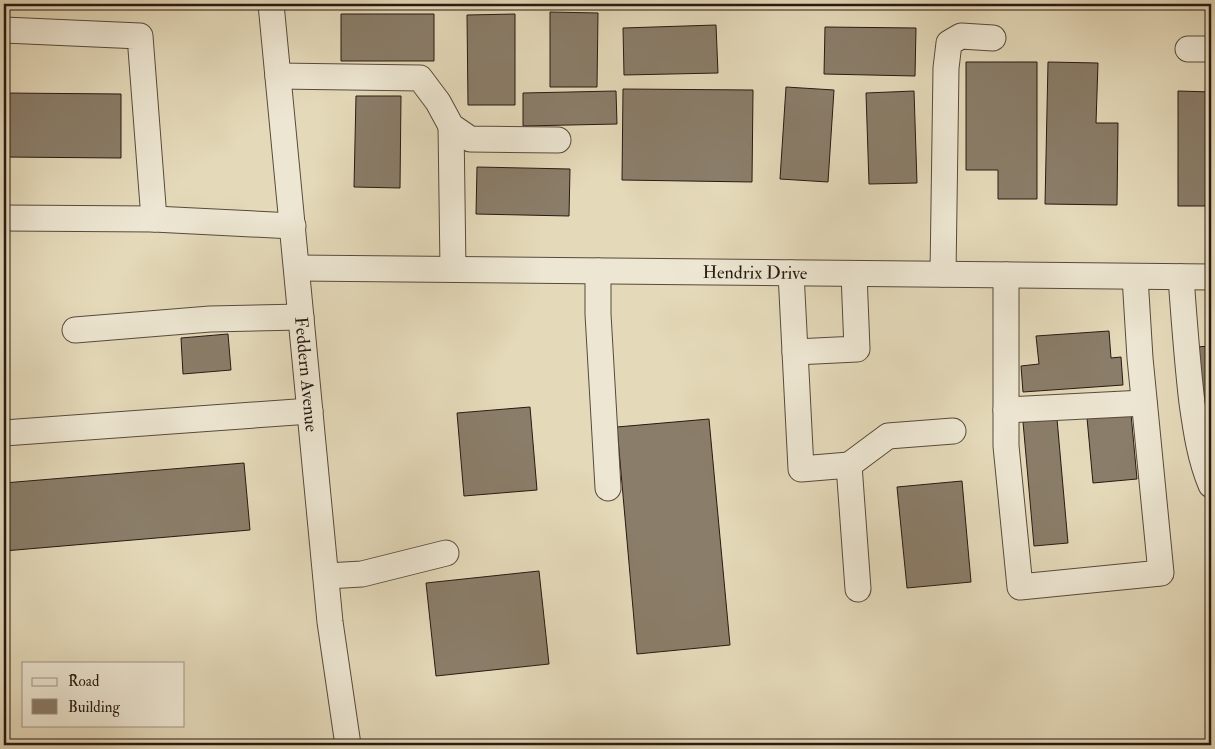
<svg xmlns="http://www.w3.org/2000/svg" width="1215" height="749" font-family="'IM FELL Double Pica',serif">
	<rect width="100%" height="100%" fill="#e4d9b9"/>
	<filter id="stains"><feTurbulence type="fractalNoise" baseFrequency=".004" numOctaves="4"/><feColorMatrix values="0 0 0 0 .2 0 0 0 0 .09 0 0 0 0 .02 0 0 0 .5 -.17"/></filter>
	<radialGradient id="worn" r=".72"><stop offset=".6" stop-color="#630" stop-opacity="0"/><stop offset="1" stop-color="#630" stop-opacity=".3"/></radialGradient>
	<!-- building -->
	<path fill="#8a7d69" stroke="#281a13" d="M550,12L598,13L597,87H550Z
		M341,14H434V61H341Z
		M515,14V105H468L467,15Z
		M716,25L718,73L624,75L623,28Z
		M825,27L916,28L915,76L824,74Z
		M966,62H1037V199H998V170H966Z
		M1048,62L1098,63L1096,123H1118L1117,205L1045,204Z
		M786,87L834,90L828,182L780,179Z
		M623,89L753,90L752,182L622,180Z
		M616,91L617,124L523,126V93Z
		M914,91L917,183L869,184L866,93Z
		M1178,91L1211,92V206H1178Z
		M4,93L121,94V158L4,157Z
		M356,96H401L400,188L354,187Z
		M477,167L570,169L569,216L476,214Z
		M1109,331L1111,358L1121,357L1123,385L1023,392L1021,366L1039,364L1036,336Z
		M228,334L231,370L183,374L181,338Z
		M1211,346V400L1201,401L1196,347Z
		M530,407L537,490L464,496L457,413Z
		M1131,414L1137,479L1093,483L1087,418Z
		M709,419L730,645L637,654L617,427Z
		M1057,419L1068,543L1034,546L1023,422Z
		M244,463L250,530L4,551V483Z
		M962,481L971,582L907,588L897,487Z
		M539,571L549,664L436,676L426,583Z"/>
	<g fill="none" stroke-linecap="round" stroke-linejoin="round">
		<defs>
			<g id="minor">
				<path id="s1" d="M271,4L330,622L348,745"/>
				<path d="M4,30L140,36L154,219"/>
				<path d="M1188,49H1211"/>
				<path d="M278,76L420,78L438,102L451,126L470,139L558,140"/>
				<path d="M451,126L453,269"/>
				<path d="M4,218L154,219L293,226"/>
				<path id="s2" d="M297,268L1211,277"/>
				<path d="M598,271V314L608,488"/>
				<path d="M791,273L801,469L849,465L858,589"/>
				<path d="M943,274L946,68L949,43L961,36L993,38"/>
				<path d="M1006,275V446L1020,587L1161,573L1140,358L1135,277"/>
				<path d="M1181,277C1184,319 1187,361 1192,403C1196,431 1200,459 1211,485"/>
				<path d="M75,330L210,319L301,317"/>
				<path d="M795,352L857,349L854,274"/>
				<path d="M1006,410L1144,403"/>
				<path d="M4,433L310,411"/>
				<path d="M849,465L888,436L953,431"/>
				<path d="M326,576L362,574L446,553"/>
			</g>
		</defs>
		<!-- minor casing -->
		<use href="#minor" stroke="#574a3c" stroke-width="27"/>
		<!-- minor -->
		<use href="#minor" stroke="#ede6d2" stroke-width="25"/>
	</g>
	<g text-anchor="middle" stroke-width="4" stroke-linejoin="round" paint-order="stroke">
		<!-- street labels -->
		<g font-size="18" fill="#281a13" stroke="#ede6d2">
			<text dy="6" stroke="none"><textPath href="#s2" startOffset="458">Hendrix Drive</textPath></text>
			<text dy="6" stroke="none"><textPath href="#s1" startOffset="372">Feddern Avenue</textPath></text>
		</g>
	</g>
	<!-- margin -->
	<rect width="1215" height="749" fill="none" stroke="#e4d9b9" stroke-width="20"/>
	<rect x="5" y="5" width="1205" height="739" fill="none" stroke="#281a13" stroke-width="2.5"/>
	<rect x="10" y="10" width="1195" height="729" fill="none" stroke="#281a13"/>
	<!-- legend -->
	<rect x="22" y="662" width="162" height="65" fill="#ede6d2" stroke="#9e9486"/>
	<rect x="32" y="678" width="25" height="8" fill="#ede6d2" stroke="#9e9486"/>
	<text x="68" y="686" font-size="15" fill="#281a13">Road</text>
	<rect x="32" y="699" width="25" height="15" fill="#8a7d69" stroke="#9e9486"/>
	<text x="68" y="712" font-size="15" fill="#281a13">Building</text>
	<rect width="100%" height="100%" filter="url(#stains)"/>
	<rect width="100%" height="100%" fill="url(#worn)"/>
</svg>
